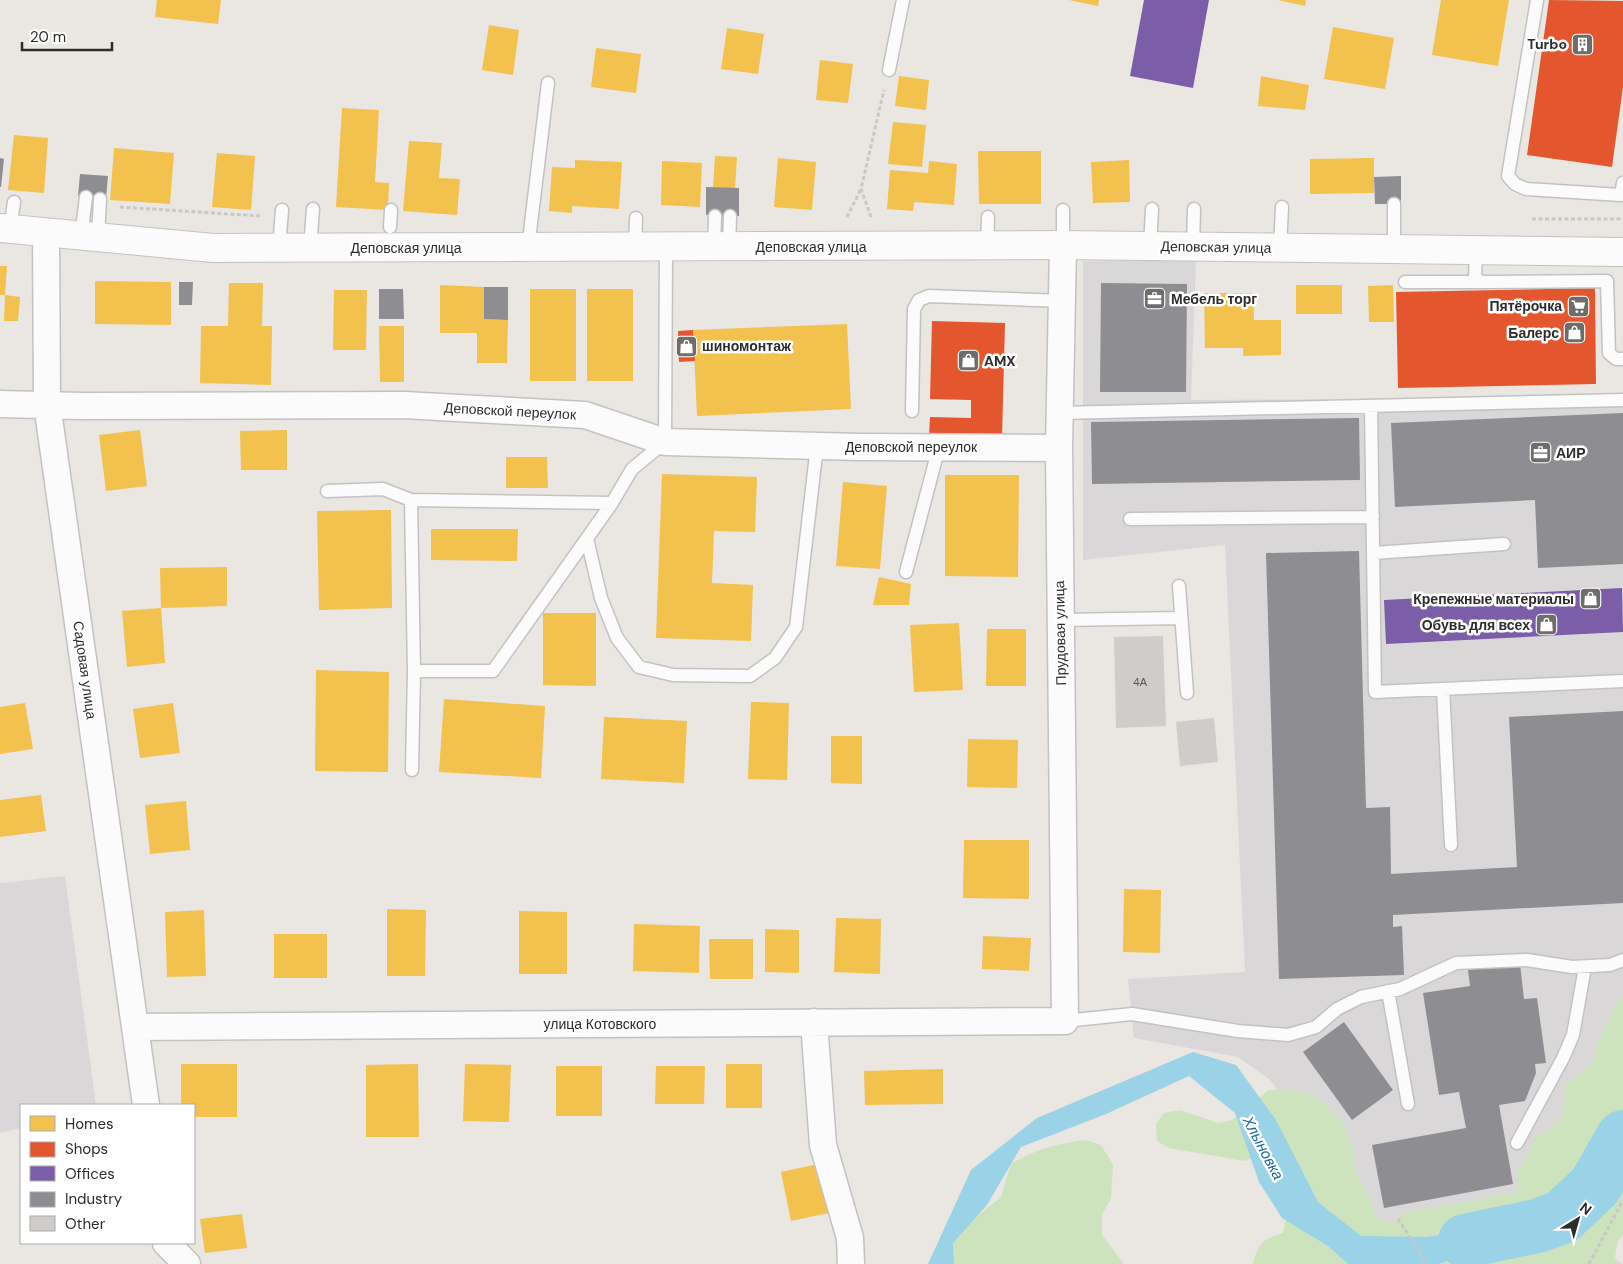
<svg xmlns="http://www.w3.org/2000/svg" width="1623" height="1264" font-family="'DM Sans',sans-serif">
	<rect width="100%" height="100%" fill="#eae6e2"/>
	<!-- industrial -->
	<path fill="#dad7d9" d="M1196,259L1191,400L1398,399L1623,393V1047L1517,1192L1393,1224L1377,1217L1270,1080L1238,1057L1134,1038L1128,979L1245,972L1225,545L1083,560V261Z
		M65,876L96,1105H21V1128L0,1133V883Z"/>
	<!-- green -->
	<path fill="#cce3bd" d="M1623,996V1235L1617,1243L1615,1258L1622,1264H1253C1258,1243 1263,1239 1283,1233L1288,1209L1275,1151L1244,1161L1169,1148L1157,1141L1156,1124L1164,1113L1180,1110L1218,1123L1232,1120L1269,1090L1291,1089L1315,1096L1339,1117L1353,1147L1356,1170L1377,1217L1393,1224L1403,1213L1517,1192V1172L1526,1159L1534,1138C1562,1123 1567,1118 1564,1086L1592,1064L1598,1041L1617,1002Z
		M1085,1140L1101,1145L1113,1165L1111,1198L1102,1215V1235L1124,1264H954L953,1243L975,1218L1001,1197L1011,1164C1037,1149 1055,1144 1085,1140Z"/>
	<!-- water -->
	<path fill="#9ad2e7" d="M1193,1052L1236,1065L1276,1120L1318,1202L1361,1236L1428,1237L1534,1217L1539,1233L1438,1264H1348L1328,1246L1282,1218L1259,1182L1235,1113L1189,1076L1106,1114L1021,1147L987,1205L953,1243L954,1264H928L971,1170L1037,1118Z"/>
	<!-- homes -->
	<path fill="#f2c14e" d="M157,0H221L218,24L155,17Z
		M1069,0H1099L1098,6Z
		M1278,0H1306L1305,6Z
		M1441,0H1509L1498,66L1432,55Z
		M489,25L519,30L513,75L482,70Z
		M1333,27L1394,38L1385,89L1324,79Z
		M727,28L764,34L758,74L721,69Z
		M596,48L641,54L636,93L591,87Z
		M820,60L853,64L848,103L816,100Z
		M899,76L929,80L926,110L895,106Z
		M1261,76L1309,85L1305,110L1258,106Z
		M342,108L379,110L375,182L389,183L388,210L336,207Z
		M893,122L926,125L922,167L888,164Z
		M14,135L48,138L44,193L8,190Z
		M409,141L442,143L439,178L460,179L457,215L403,211Z
		M114,148L174,153L170,204L110,200Z
		M978,151H1041V204H979Z
		M217,153L255,156L251,210L212,207Z
		M715,156L737,157L735,188H713Z
		M778,158L816,162L812,210L774,207Z
		M1374,158V193L1310,194V159Z
		M575,160L622,162L619,209L572,206V213L549,211L552,167L575,168Z
		M1129,160L1130,202L1093,203L1091,162Z
		M662,161L702,163L700,207L661,205Z
		M929,161L957,164L954,205L914,202L913,211L887,209L890,170L928,173Z
		M0,266H7L5,295L20,297L18,321H4L5,295H0Z
		M95,281L171,282V325L95,324Z
		M229,283H263L262,326H272L271,385L200,383L201,326H228Z
		M440,285L484,287V319L508,320L507,363H477V333H440Z
		M1296,285H1342V314H1296Z
		M1393,285L1394,322H1369L1368,286Z
		M530,289H576V381H530Z
		M587,289H633V381H587Z
		M334,290H367L366,350H333Z
		M1204,293H1253L1254,320H1281V355L1243,356V348H1205Z
		M847,324L851,409L697,416L693,330Z
		M379,326H404V382H380Z
		M140,430L147,486L106,491L99,435Z
		M287,430V470H241L240,431Z
		M506,457H547L548,488H506Z
		M662,474L757,477L755,532L714,531L712,583L753,585L751,641L656,638Z
		M945,475H1019L1018,577L945,576Z
		M843,482L887,486L880,569L836,566Z
		M391,510L392,608L319,610L317,511Z
		M431,529H518L517,561L431,560Z
		M227,567V606L161,608L160,568Z
		M879,577L911,584L909,605H873Z
		M161,608L165,663L127,667L122,611Z
		M543,613H596V686L543,685Z
		M959,623L963,690L914,692L910,625Z
		M987,629H1026V686H986Z
		M316,670L389,672L388,772L315,771Z
		M444,699L545,706L541,778L439,772Z
		M751,702L789,703L787,780L748,779Z
		M25,703L33,749L0,754V707Z
		M173,703L180,753L140,758L133,709Z
		M604,717L687,721L684,783L601,779Z
		M831,736H862V784L831,783Z
		M968,739L1018,740L1017,788L967,787Z
		M41,795L46,831L0,837V800Z
		M186,801L190,850L150,854L145,805Z
		M964,840H1029V899L963,898Z
		M1124,889L1161,890L1160,953L1123,952Z
		M387,909L426,910L425,976H387Z
		M204,910L206,976L167,977L165,912Z
		M519,911L567,912V974H519Z
		M836,918L881,919L880,974L834,972Z
		M634,924L700,926L699,973L633,971Z
		M765,929L799,930V973L765,972Z
		M274,934H327V978H274Z
		M983,936L1031,938L1029,971L982,969Z
		M709,939H753V979H710Z
		M181,1064H237V1117H194V1105H181Z
		M418,1064L419,1137H366V1065Z
		M465,1064L511,1065L509,1122L463,1121Z
		M726,1064H762V1108H726Z
		M556,1066H602V1116H556Z
		M656,1066H705L704,1104H655Z
		M943,1069V1104L865,1105L864,1071Z
		M818,1164L829,1213L791,1221L781,1172Z
		M242,1214L247,1248L205,1253L200,1219Z"/>
	<!-- shops -->
	<path fill="#e4572e" d="M1549,0L1623,1V87L1612,167L1527,155Z
		M1595,288L1596,384L1398,388L1396,292Z
		M932,321L1005,323L1002,438L929,436L930,417L971,418V400L930,399Z
		M693,330L695,361L679,362L678,331Z"/>
	<!-- offices -->
	<path fill="#7b5ea7" d="M1144,0H1209L1193,88L1130,76Z
		M1622,588L1623,632L1386,644L1384,600Z"/>
	<!-- industry -->
	<path fill="#8d8d92" d="M0,158L4,159L1,187H0Z
		M80,174L108,176L106,199L78,196Z
		M1401,176V204H1375L1374,177Z
		M706,187L739,188V216L706,215Z
		M179,282H193L192,305H179Z
		M1101,283L1187,284L1186,392H1100Z
		M484,287H508V320L484,319Z
		M379,289H403L404,319H379Z
		M1623,413V564L1538,568L1535,500L1395,507L1391,423Z
		M1359,418L1360,480L1092,484L1091,422Z
		M1359,551L1366,808L1390,807L1391,874L1517,867L1509,717L1623,711V903L1393,915V927L1402,926L1404,975L1279,979L1266,553Z
		M1520,964L1524,999L1537,998L1546,1063L1535,1064L1536,1073L1525,1101L1499,1105L1513,1184L1384,1208L1372,1145L1466,1128L1459,1092L1439,1095L1423,993L1470,986L1468,970Z
		M1344,1022L1393,1090L1352,1120L1303,1052Z"/>
	<g fill="none" stroke-linecap="round" stroke-linejoin="round">
		<!-- river -->
		<path stroke="#9ad2e7" stroke-width="54" d="M1465,1241L1537,1226L1562,1217L1595,1186L1623,1137"/>
	</g>
	<!-- building -->
	<path fill="#cfccc9" d="M1163,636L1166,726L1116,728L1114,637Z
		M1214,718L1218,762L1180,766L1176,722Z"/>
	<g fill="none" stroke-linecap="round" stroke-linejoin="round">
		<defs>
			<path id="lane" d="M1537,0L1508,176L1515,184L1526,189L1621,195L1623,183
				M889,70L903,0
				M1394,204V249
				M390,227L391,210
				M10,229L14,202
				M81,237L86,197
				M98,238L100,199
				M1063,245V210
				M1150,246L1152,209
				M987,247L988,217
				M1193,247L1194,209
				M279,248L282,210
				M310,248L313,209
				M528,248L548,83
				M635,248L636,218
				M714,248L715,216
				M729,248L730,216
				M1280,248L1282,207
				M1476,250L1475,278L1481,282L1607,281L1609,353L1616,359H1623
				M1405,282H1481
				M1371,406L1375,692L1623,681
				M912,411L914,309L919,300L929,296L1062,301
				M1060,413L1623,400
				M327,491L383,489L411,500
				M612,503L411,500L414,671H493L612,503L632,469L665,442L666,248
				M1130,519L1373,517
				M587,539L601,598L617,638L639,667L673,675L750,676L775,658L796,627L817,446
				M1373,553L1504,544
				M906,572L939,447
				M1179,586L1187,693
				M1060,620L1181,618
				M1443,689L1451,845
				M412,770L414,671
				M1388,991L1408,1104
				M1065,1021L1132,1014L1238,1031L1288,1035L1316,1027L1337,1009L1361,997L1400,989L1456,963L1527,960L1572,967L1610,965L1623,960
				M1517,1143L1563,1058L1573,1035L1585,967"/>
			<path id="street" d="M46,234L47,404L146,1105
				M0,404L83,406L404,405L585,415L665,442L860,447L1059,448
				M814,1022L823,1145L850,1238L851,1264
				M135,1027L1065,1021L1059,448L1063,245
				M166,1243L187,1264"/>
			<path id="secondary" d="M0,228L213,248L1063,245L1623,252"/>
		</defs>
		<!-- lane casing -->
		<use href="#lane" stroke="#c3c2c2" stroke-width="15"/>
		<!-- street casing -->
		<use href="#street" stroke="#c3c2c2" stroke-width="29"/>
		<!-- secondary casing -->
		<use href="#secondary" stroke="#c3c2c2" stroke-width="30"/>
		<!-- path -->
		<path stroke="#c8c8c7" stroke-width="3" stroke-dasharray="4 2.5" stroke-linecap="butt" d="M120,207L261,216
			M847,217L861,189
			M871,217L861,189L884,90
			M1532,219H1623
			M1398,1219L1427,1264
			M1589,1264L1623,1200"/>
		<!-- lane -->
		<use href="#lane" stroke="#fcfbfb" stroke-width="12"/>
		<!-- street -->
		<use href="#street" stroke="#fcfbfb" stroke-width="26"/>
		<!-- secondary -->
		<use href="#secondary" stroke="#fcfbfb" stroke-width="28"/>
	</g>
	<!-- icons -->
	<defs>
		<symbol id="building-square" viewBox="-11 -11 22 22"><rect x="-9" y="-9" width="18" height="18" rx="4" fill="#6e6d6c" stroke="#fff"/><path d="M-4-6H4V6H1V3H-1V6H-4ZM-2.5-4.3h1.7v1.8h-1.7ZM.8-4.3h1.7v1.8H.8ZM-2.5-1h1.7V.8h-1.7ZM.8-1h1.7V.8H.8Z" fill="#fff"/></symbol>
		<symbol id="office-square" viewBox="-11 -11 22 22"><rect x="-9" y="-9" width="18" height="18" rx="4" fill="#6e6d6c" stroke="#fff"/><path d="M-6-3h4V-5.5h4V-3h4V5H-6ZM-1-4.5V-3h2v-1.5ZM-6 0V1H6V0Z" fill="#fff"/></symbol>
		<symbol id="supermarket-square" viewBox="-11 -11 22 22"><rect x="-9" y="-9" width="18" height="18" rx="4" fill="#6e6d6c" stroke="#fff"/><path d="M-6-5.5h2.5l.6 2H6L4.5 2H-2.5L-4.4-4H-6ZM-1.5 3.2a1.3 1.3 0 1 0 .1 0ZM3 3.2a1.3 1.3 0 1 0 .1 0Z" fill="#fff"/></symbol>
		<symbol id="shop-square" viewBox="-11 -11 22 22"><rect x="-9" y="-9" width="18" height="18" rx="4" fill="#6e6d6c" stroke="#fff"/><path d="M-5-2.5h2.3a2.7 3.5 0 0 1 5.4 0H5L5.5 6h-11ZM-1.5-2.5h3a1.5 2.3 0 0 0-3 0Z" fill="#fff"/></symbol>
	</defs>
	<g fill-rule="evenodd">
		<use href="#building-square" x="1570" y="32" width="25" height="25"/>
		<use href="#office-square" x="1142" y="286" width="25" height="25"/>
		<use href="#supermarket-square" x="1566" y="294" width="25" height="25"/>
		<use href="#shop-square" x="1562" y="320" width="25" height="25"/>
		<use href="#shop-square" x="674" y="334" width="25" height="25"/>
		<use href="#shop-square" x="956" y="348" width="25" height="25"/>
		<use href="#office-square" x="1528" y="440" width="25" height="25"/>
		<use href="#shop-square" x="1578" y="586" width="25" height="25"/>
		<use href="#shop-square" x="1534" y="612" width="25" height="25"/>
	</g>
	<g text-anchor="middle" stroke-width="5" stroke-linejoin="round" paint-order="stroke">
		<!-- number labels -->
		<g font-size="11" fill="#565655">
			<text x="1140" y="686">4А</text>
		</g>
		<!-- poi labels -->
		<g font-size="14" font-weight="bold" fill="#2c2c2c" stroke="#fff" text-anchor="end">
			<text x="1567" y="49">Turbo</text>
			<text x="1171" y="304" text-anchor="start">Мебель торг</text>
			<text x="1562" y="311">Пятёрочка</text>
			<text x="1559" y="338">Балерс</text>
			<text x="702" y="351" text-anchor="start">шиномонтаж</text>
			<text x="984" y="366" text-anchor="start">AMX</text>
			<text x="1556" y="458" text-anchor="start">АИР</text>
			<text x="1574" y="604">Крепежные материалы</text>
			<text x="1530" y="630">Обувь для всех</text>
		</g>
		<!-- street labels -->
		<g font-size="14" fill="#2c2c2c" stroke="#fff">
			<text x="811" y="252">Деповская улица</text>
			<text transform="translate(1216 247) rotate(1)" y="5">Деповская улица</text>
			<text x="406" y="253">Деповская улица</text>
			<text transform="translate(510 411) rotate(3)" y="5">Деповской переулок</text>
			<text x="911" y="452">Деповской переулок</text>
			<text transform="translate(1060 633) rotate(-91)" y="5">Прудовая улица</text>
			<text transform="translate(85 670) rotate(82)" y="5">Садовая улица</text>
			<text x="600" y="1029">улица Котовского</text>
		</g>
		<!-- water labels -->
		<g font-size="15" font-style="italic" fill="#156897" stroke="#fff">
			<text transform="translate(1263 1148) rotate(62)" y="5">Хлыновка</text>
		</g>
	</g>
	<!-- legend -->
	<rect x="20" y="1104" width="175" height="140" fill="#ffffff" stroke="#ababab"/>
	<rect x="30" y="1116" width="25" height="15" fill="#f2c14e" stroke="#ababab"/>
	<text x="65" y="1129" font-size="15" fill="#2c2c2c">Homes</text>
	<rect x="30" y="1142" width="25" height="15" fill="#e4572e" stroke="#ababab"/>
	<text x="65" y="1154" font-size="15" fill="#2c2c2c">Shops</text>
	<rect x="30" y="1166" width="25" height="15" fill="#7b5ea7" stroke="#ababab"/>
	<text x="65" y="1179" font-size="15" fill="#2c2c2c">Offices</text>
	<rect x="30" y="1192" width="25" height="15" fill="#8d8d92" stroke="#ababab"/>
	<text x="65" y="1204" font-size="15" fill="#2c2c2c">Industry</text>
	<rect x="30" y="1216" width="25" height="15" fill="#cfccc9" stroke="#ababab"/>
	<text x="65" y="1229" font-size="15" fill="#2c2c2c">Other</text>
	<!-- north arrow -->
	<g transform="translate(1578 1219) rotate(37)" stroke="#ffffff" stroke-width="4" paint-order="stroke">
	<path d="M0-4L9 19L0 12L-9 19Z" fill="#2c2c2c"/>
	<text y="-8" font-size="14" font-weight="bold" text-anchor="middle" fill="#2c2c2c">N</text>
	</g>
	<!-- scale -->
	<path d="M22 42v8h90v-8" fill="none" stroke="#2c2c2c" stroke-width="2.5"/>
	<text x="30" y="42" font-size="15" fill="#2c2c2c" stroke="#ffffff" stroke-width="4" paint-order="stroke">20 m</text>
</svg>
